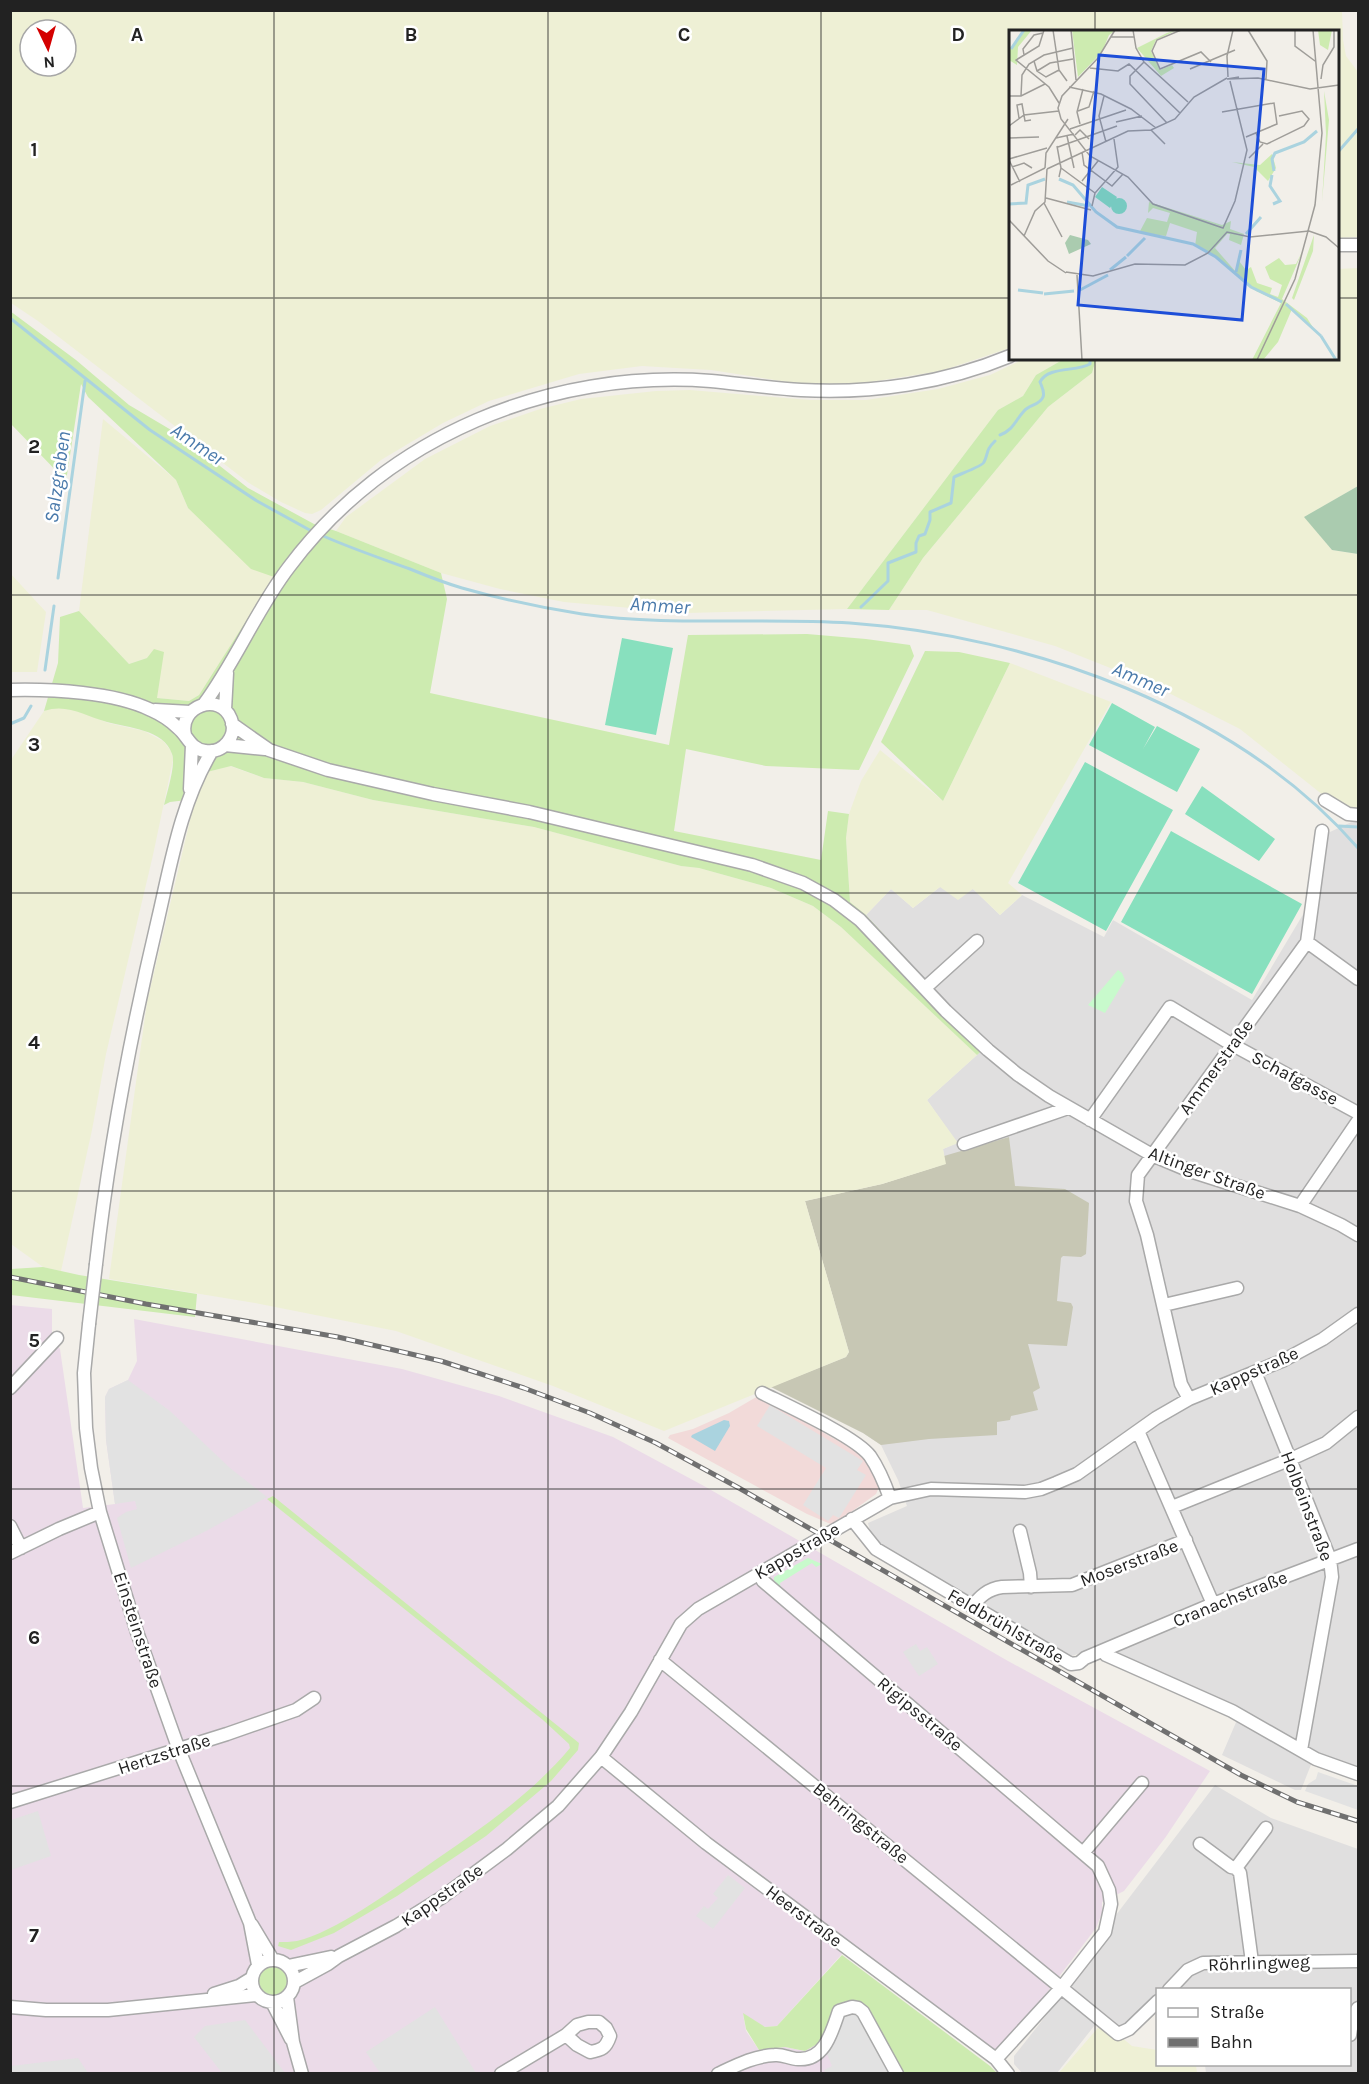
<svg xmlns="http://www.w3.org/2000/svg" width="1369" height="2084" font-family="Karla,sans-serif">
	<rect width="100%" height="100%" fill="#f2efe9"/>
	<!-- residential -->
	<path fill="#e0dfdf" d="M1358,819V1768L1316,1752L1301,1790H1295L1222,1755L1240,1713L1098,1646L1067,1658L881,1549L872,1539L868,1523L907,1506L898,1480L881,1445L863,1433L771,1387L944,1156L943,1149L957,1143L927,1100L987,1046L866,915L891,889L913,908L940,887L973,889L1000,915L1022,895L1104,937L1113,920L1252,1000L1308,906L1317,838Z
		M1215,1785L1271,1818L1358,1849V2073H1206L1205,2065L1350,2064V1990H1158L1157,1995L1128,2026L1119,2030L1102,2016L1057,2073H1022L1014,2064V2056L1110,1935L1116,1915Z"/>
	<!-- commercial -->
	<path fill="#f2dad9" d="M758,1396L858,1452L866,1459L875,1475L879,1487L876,1494L833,1525L807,1514L668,1438L670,1435L693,1429L729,1413Z"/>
	<!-- industrial -->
	<path fill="#ebdbe8" d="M10,1305L52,1309V1335L60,1349L83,1508L115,1504L106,1440L105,1397L109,1389L128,1380L137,1361L134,1319L402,1369L499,1396L613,1437L704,1486L1008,1661L1210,1771L1165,1838L1124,1891L1102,1902V1913L1096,1928L1042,1999L1000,2049H990L852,1943L777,2026L765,2027L743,2014L746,2031L759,2050L785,2047L804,2051L836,2008L861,2003L902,2073H11Z"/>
	<!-- construction -->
	<path fill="#c7c7b4" d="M1009,1137L1015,1186L1065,1189L1089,1203L1086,1254L1081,1257L1063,1256L1061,1258L1057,1301L1071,1303L1073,1307L1067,1346L1028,1344L1040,1388L1033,1392L1038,1410L1011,1416L1010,1420L997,1422V1435L929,1439L881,1445L863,1433L771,1387L846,1357L849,1352L805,1201L882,1184L945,1164L944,1156Z"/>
	<!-- farmland -->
	<path fill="#eef0d5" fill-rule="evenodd" d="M10,11H1342L1343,40L1346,56L1358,72V237L1338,238V32H1010V348L941,371L851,385L800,384L711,370L658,367L642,366L579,374L489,401L443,423L381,460L321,510L312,514L305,513L281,502L249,483L38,321L11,303ZM30,30H66V66H30Z
		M1358,268V486L1305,517L1332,550L1358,554V812L1338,807L1240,729L1153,685L1055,646L927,610H889L923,558L1048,407L1092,373L1096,359L1338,358V269Z
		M1024,359H1064L1036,375L1023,396L998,410L847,609L686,613L564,602L500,589L441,573L336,531L346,517L425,459L490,426L540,409L581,399L656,391L690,390L810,400H866L938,389L990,375Z
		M103,419L176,480L188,508L275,577L199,695L189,701L157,698L147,658L129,664L79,611Z
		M10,573L46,612L37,672H11Z
		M1010,663L1111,702L1008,883L1022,895L1000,915L973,889L958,900L940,887L913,908L891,889L866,915L850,902L846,838L849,814L861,781L880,750L943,801Z
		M55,707L80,711L108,723L144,731L163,741L171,751L173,760L153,855L106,1054L92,1130L61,1271L43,1267L11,1244V760L44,711Z
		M230,766L264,778L303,782L373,800L534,827L681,866L699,868L771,888L813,906L841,927L977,1055L927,1100L958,1143L943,1149L946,1164L882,1184L805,1201L849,1352L846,1357L664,1431L553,1386L396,1331L255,1303L109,1279L147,1002L195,799L207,772Z
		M1103,2022L1132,2046L1157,2050L1158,2064L1196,2065L1197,2073L1058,2074Z"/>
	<!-- grass -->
	<path fill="#cdebb0" d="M10,311L76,360L129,405L183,437L248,488L314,524L336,531L441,573L447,599L430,693L669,745L688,635L807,634L866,639L910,645L914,656L859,770L766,766L686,749L674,831L821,860L828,811L849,814L846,838L850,902L866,915L987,1046L977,1055L841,927L813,906L771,888L699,868L681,866L534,827L373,800L303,782L264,778L231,766L207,772L195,799L170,802L164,805C167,792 176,765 172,754C164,729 128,728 107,722C85,716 67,703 44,711L58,663L60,617L79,611L129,664L147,658L154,649L164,652L157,698L189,701L199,695L274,577L251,569L188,508L176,480L88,397L81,384L66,481L11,424Z
		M1064,359H1096L1092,373L1048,407L923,558L889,610L847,609L998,410L1023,396L1036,375Z
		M925,651L959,652L1010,663L943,801L881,742Z
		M43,1267L79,1275L197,1294L195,1317L11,1295V1269Z
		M273,1496L579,1743L578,1750L551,1781L486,1836L397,1896L334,1933L291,1950L278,1946L279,1942C284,1942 291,1942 297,1941C335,1932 391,1891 424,1868C476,1832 529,1797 570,1748L569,1744L543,1720L267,1499Z
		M842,1955L990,2066L997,2073H902L861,2003L836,2008L819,2043L805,2051L785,2047L759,2050L746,2029L743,2013L765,2027L777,2026Z
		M258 1981a15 15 0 1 1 30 0a15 15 0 1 1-30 0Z"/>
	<!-- cemetery -->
	<path fill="#aacbaf" d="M1358,486V554L1332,550L1304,517Z"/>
	<!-- park -->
	<path fill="#c8facc" d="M1118,970L1122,973L1125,980L1105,1013L1088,1005Z
		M808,1558L822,1564L816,1567L812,1563L780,1583L781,1590L774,1584V1577Z"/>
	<!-- pitch -->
	<path fill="#88e0be" d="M622,638L673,648L656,735L605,725Z
		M1112,703L1155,727L1143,749L1157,726L1200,749L1177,792L1089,745Z
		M1085,762L1173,810L1106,931L1018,883Z
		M1202,786L1275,839L1259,861L1185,814Z
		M1171,831L1302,904L1252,994L1121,922Z"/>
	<!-- parking -->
	<path fill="#e2e2e2" d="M128,1380L170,1411L230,1468L267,1497L208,1530L131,1568L117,1518L126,1512L137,1509L135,1501L115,1504L106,1440L105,1397L109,1389Z
		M770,1405L863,1461L857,1470L866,1475L839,1518L833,1515L828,1521L803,1505L826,1468L757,1426Z
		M916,1644L920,1651L927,1647L938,1664L919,1676L903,1652Z
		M1318,1772L1358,1786V1810L1305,1791L1308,1784L1316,1779Z
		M38,1811L51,1856L11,1870V1820Z
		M728,1875L745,1888L713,1929L696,1916L704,1906L708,1909L718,1898L713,1894Z
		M435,2007L476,2073H380L366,2052Z
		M855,2010L891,2073H826L824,2070L832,2066L827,2054L841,2016Z
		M245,2020L285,2073H222L194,2037L205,2026Z
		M78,2058L88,2073H11V2066Z"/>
	<!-- water -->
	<path fill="#aad3df" d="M724,1420L729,1421L730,1426L715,1451L691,1437L692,1435Z"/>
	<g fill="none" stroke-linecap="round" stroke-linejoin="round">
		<!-- stream -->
		<path stroke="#aad3df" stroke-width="3" d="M1338,152L1358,129
			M10,318L150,430L257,501L315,533
			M1000,435C1013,430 1015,421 1024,411C1029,405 1040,405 1043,397C1045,392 1042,387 1040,382C1048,366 1076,372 1090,364V358
			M321,535C350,548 380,558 410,569C427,576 445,583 462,588C501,599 543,608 582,614C671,627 761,617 850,623C1031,636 1237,709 1358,848
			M58,578L85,381
			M861,607L888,581V563L916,552V543L919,536L925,534L930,520V512L951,503L954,477C960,474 983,466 984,462C989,452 985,451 995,441
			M45,670L54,606
			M10,724L24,718L31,706
			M1339,826L1358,827"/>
		<defs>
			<path id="minor" d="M1338,245H1358
				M10,690C52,689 114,692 151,710C160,714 171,721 178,728C188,736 190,749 205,751C223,754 238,736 231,719C220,691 178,706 185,735
				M204,704C236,661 256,610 289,567C387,436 550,369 711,381C741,384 771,388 801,390C872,394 945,383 1010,356
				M155,710L190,712
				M225,710L227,673
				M232,724L269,750L328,770L433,794L529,812L752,865L803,883L834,900L860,920L946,1011L988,1050L1017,1074L1049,1096L1152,1155L1190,1171L1300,1206L1341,1225L1358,1235
				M225,745L265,749
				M190,789L192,745
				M1325,800L1348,814L1358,815
				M1307,942L1358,979
				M925,988L977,941
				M1090,1120L1170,1007L1231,1044L1358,1113
				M964,1144L1068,1108
				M1300,1206L1358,1121
				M96,1264C109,1148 131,1033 158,919C171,863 181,802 212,751
				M1164,1305L1237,1288
				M89,1324L84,1373L86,1428L91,1468L100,1512L137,1632L179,1750L250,1923L258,1965
				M1255,1372L1330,1559L1332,1577L1301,1750
				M10,1388L57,1338
				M762,1393C786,1405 856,1437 870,1456C879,1469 885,1484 890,1498
				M1189,1399L1181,1384L1147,1235L1136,1201L1138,1175L1307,942L1322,831
				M1138,1431L1213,1604
				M1172,1507L1291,1459L1326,1443L1358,1417
				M852,1519L876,1549L1071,1664L1079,1663L1085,1658L1213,1604L1358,1549
				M10,1526L21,1548
				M1020,1531L1030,1573L1031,1587
				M10,1553L59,1529L100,1512
				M759,1573L763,1581L1098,1866L1109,1890L1111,1904L1105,1932L1062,1987L996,2059
				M972,1607C980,1596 988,1589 1002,1587L1072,1585L1186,1540
				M1102,1651L1106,1655L1232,1711L1316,1759L1358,1774
				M660,1660L1118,2034L1129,2029L1158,2001
				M601,1757L706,1843L996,2059L1008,2074
				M10,1802L227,1734L296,1710L314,1698
				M1200,1844L1231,1867L1236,1868L1240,1873L1252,1962
				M1083,1853L1142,1783
				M1236,1868L1266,1828
				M252,1925L273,1960
				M252 1981a21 21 0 1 1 42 0a21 21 0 1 1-42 0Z
				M288,1966L331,1957
				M295,1982L328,1964L339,1956L396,1926L441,1898L507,1849L558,1806L601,1757L631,1712L681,1624L698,1609L890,1498L931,1489L1025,1492L1041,1489L1056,1483L1077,1474L1156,1418L1189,1399L1284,1360L1323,1339L1358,1314
				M1169,1990L1188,1970L1203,1963L1358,1961
				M214,1994L239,1986L252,1978
				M287,1997L293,2042L302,2074
				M272,2002L291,2039
				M10,2007L46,2010H108L256,1995
				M1350,2035L1353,2016L1358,2008
				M501,2074L566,2035L577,2025L588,2022H599L606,2028L610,2036C606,2048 602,2050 590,2052L577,2045L566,2035
				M718,2074C737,2065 754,2056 775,2055C783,2054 790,2059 798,2059C825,2061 832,2031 839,2011L852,2007L858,2008L863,2012L897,2074"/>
		</defs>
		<!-- minor casing -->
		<use href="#minor" stroke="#a9a9a9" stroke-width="15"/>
		<!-- minor -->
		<use href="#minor" stroke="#fff" stroke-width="12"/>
		<defs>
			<path id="rail" d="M10,1277L146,1304L338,1337L441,1361L524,1388L590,1413L656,1443L739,1488L1241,1775L1297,1802L1358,1821"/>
		</defs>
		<!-- rail casing -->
		<use href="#rail" stroke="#707070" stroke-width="5"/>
		<!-- rail -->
		<use href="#rail" stroke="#fff" stroke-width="3" stroke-dasharray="9" stroke-linecap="butt"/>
		<defs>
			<path id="minor-bridge" d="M89,1324L96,1264"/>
		</defs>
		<!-- minor-bridge casing -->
		<use href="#minor-bridge" stroke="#a9a9a9" stroke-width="15" stroke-linecap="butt"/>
		<!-- minor-bridge -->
		<use href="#minor-bridge" stroke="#fff" stroke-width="12"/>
	</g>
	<!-- grid -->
	<path fill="none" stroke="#222" stroke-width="1.5" stroke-opacity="0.55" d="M274,10V2074M548,10V2074M821,10V2074M1095,10V32M10,298H1010M1338,298H1358M1095,358V2074M10,595H1358M10,893H1358M10,1191H1358M10,1489H1358M10,1786H1358"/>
	<g text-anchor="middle" stroke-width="5" stroke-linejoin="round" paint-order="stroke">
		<!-- street labels -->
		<g font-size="18" fill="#222" stroke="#fff">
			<text transform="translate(1216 1067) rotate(-54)" y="6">Ammerstraße</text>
			<text transform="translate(1295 1078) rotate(28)" y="6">Schafgasse</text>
			<text transform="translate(1207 1173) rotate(20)" y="6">Altinger Straße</text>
			<text transform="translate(1254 1371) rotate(-24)" y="6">Kappstraße</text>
			<text transform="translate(1307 1506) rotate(69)" y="6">Holbeinstraße</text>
			<text transform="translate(797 1551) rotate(-30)" y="6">Kappstraße</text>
			<text transform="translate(1129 1563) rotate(-21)" y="6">Moserstraße</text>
			<text transform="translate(1230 1599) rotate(-22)" y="6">Cranachstraße</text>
			<text transform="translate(1006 1626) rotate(30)" y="6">Feldbrühlstraße</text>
			<text transform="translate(138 1630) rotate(72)" y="6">Einsteinstraße</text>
			<text transform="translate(920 1714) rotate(40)" y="6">Rigipsstraße</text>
			<text transform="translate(164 1754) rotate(-18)" y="6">Hertzstraße</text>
			<text transform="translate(861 1823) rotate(39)" y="6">Behringstraße</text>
			<text transform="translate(442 1895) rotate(-35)" y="6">Kappstraße</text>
			<text transform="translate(804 1916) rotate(37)" y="6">Heerstraße</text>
			<text transform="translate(1259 1963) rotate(-2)" y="6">Röhrlingweg</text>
		</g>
		<!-- water labels -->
		<g font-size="20" font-style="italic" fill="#4a7aab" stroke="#fff">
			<text transform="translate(198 444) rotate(34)" y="7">Ammer</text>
			<text transform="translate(57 477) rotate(-82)" y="7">Salzgraben</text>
			<text transform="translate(660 605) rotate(4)" y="7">Ammer</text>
			<text transform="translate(1141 679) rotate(24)" y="7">Ammer</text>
		</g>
	</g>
	<!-- overview -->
	<g transform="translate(1009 30)">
		<rect width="330" height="330" fill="#f2efe9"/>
		<path d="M14,0H23L9,17L8,35L0,30V21ZM63,0H108L100,5L93,22L69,47ZM168,0L147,10L142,21L151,40L163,35L165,38L152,46L128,18L158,3ZM309,0H323L319,20L311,15ZM315,61L320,90L313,172L317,104ZM263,124L267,138L259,151L245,137L223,132L251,135ZM140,172L213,195L222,191L221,199L235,204L232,215L220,210L221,204H218L206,218L227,242L230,231L237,240L242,237L248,253L263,258L261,264L269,267L273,255L261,249L256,237L270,228L276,235L287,234L295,218L273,269L298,288L305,299L283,279L269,312L254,330H243L272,273L247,261L208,228L186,216L188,202L161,193L157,206L130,203L138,188L158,192L161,183L144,178L139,183ZM305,205L304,221L285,270L283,268Z" fill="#cdebb0"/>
		<path d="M61,205L79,210L82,214L60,224L56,213Z" fill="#aacbaf"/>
		<path d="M93,157L108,167L101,178L86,167ZM102 176a8 8 0 1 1 16 0a8 8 0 1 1-16 0Z" fill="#88e0be"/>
		<path fill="none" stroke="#aad3df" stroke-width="3" d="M2,19L15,0M265,141L263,129L266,123L295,112L308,101M263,145L261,156L271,171L264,174M50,149L64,155L87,182L108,197L184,214L207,227L242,257L273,272M58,172L80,176M0,174L17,173L19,155L36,149M237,204L252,187M118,226L136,208M101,240L117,227M227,242L232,220M9,260L34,263M71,260L99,245M35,264L65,261M277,274L312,306M312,306L327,330"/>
		<path fill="none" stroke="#9f9d99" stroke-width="1.5" d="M35,0L30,16L7,30L40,57L50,73M44,0L50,40L58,51M62,0L67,50M106,0L89,28L53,66L49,78L52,89L81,126L119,147L144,174L214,198L226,171L238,120L221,51M124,0L127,18L135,32L179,72M172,0L148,10L143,21L151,39L192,22L202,32M239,0L258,31L257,49M286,0V16L306,31M102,7H125M15,25L14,19L25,5L34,3M25,31L28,41L37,47L50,40M135,32L121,46V54L158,93M81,38L109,41L120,34L171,83M181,39L226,20M28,41L41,33L64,29M219,47L218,26L224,0M230,47L218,49L249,48L301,59L330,55M312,49L314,35L325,17V0M60,57L92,64L122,79L147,98M0,66H12L36,54M12,66L13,45L20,34L35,25L64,18M95,66L90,86L97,112M69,81L80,77L85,61M213,82L265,73L268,94L237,107M10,88L8,75L13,74L16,91L22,90M107,92L133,86M71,94L68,82L74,59M0,96L15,85L50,81M61,99L117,80M142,100L156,114M247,103L251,112L258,114L295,96L300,89L293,81L270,86M66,105L71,100L80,109M58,106L65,138M0,108L30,107M47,108L65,104M48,116L52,138L50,147M49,117L108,96M73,122L75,135L103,156L114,144M240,128L254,114M0,129L38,118M0,130L11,152M3,137L15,133L23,138M36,138L37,123L59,89M52,138L86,163M38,139L119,101L142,100L166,89L185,67L218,48M73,151L89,131M2,155L36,138M37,168L82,180M35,173L53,207M83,176L86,163L109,137L105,109M0,190L39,231L57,243M15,206L26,181L36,172L38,139M57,242L84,246L126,234L176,235L199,223L218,202L241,207L300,201L317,207L330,218M68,245L73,330M248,330L286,249L306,175L313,103L304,0"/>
		<path fill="#1d4ed8" fill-opacity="0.15" stroke="#1d4ed8" stroke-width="3" d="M90,25L255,39L233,290L69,275Z"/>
		<rect width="330" height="330" fill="none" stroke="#222" stroke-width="3"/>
	</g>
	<g font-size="20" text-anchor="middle" font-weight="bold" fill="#222" stroke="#fff" stroke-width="5" stroke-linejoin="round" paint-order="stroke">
		<text x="137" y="41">A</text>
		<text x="411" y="41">B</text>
		<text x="684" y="41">C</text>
		<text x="958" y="41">D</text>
		<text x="34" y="156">1</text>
		<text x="34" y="453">2</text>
		<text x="34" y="751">3</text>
		<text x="34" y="1049">4</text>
		<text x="34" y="1347">5</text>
		<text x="34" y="1644">6</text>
		<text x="34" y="1942">7</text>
	</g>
	<!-- border -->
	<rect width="1369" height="2084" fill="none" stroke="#222222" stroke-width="24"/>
	<!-- legend -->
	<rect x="1156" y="1988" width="195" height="78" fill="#ffffff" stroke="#a7a7a7" stroke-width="1.5"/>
	<rect x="1168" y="2008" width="30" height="9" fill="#ffffff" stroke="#a7a7a7" stroke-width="1.5"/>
	<text x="1210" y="2018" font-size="18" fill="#222222">Straße</text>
	<rect x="1168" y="2038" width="30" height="9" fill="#707070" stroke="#a7a7a7" stroke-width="1.5"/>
	<text x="1210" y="2048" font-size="18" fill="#222222">Bahn</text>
	<!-- north arrow -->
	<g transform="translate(48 48) rotate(175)"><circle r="28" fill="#ffffff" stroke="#a7a7a7" stroke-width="1.5"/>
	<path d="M0-4.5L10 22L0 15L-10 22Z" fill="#d40000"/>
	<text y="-9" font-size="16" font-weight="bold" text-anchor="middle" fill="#222222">N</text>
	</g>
</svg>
